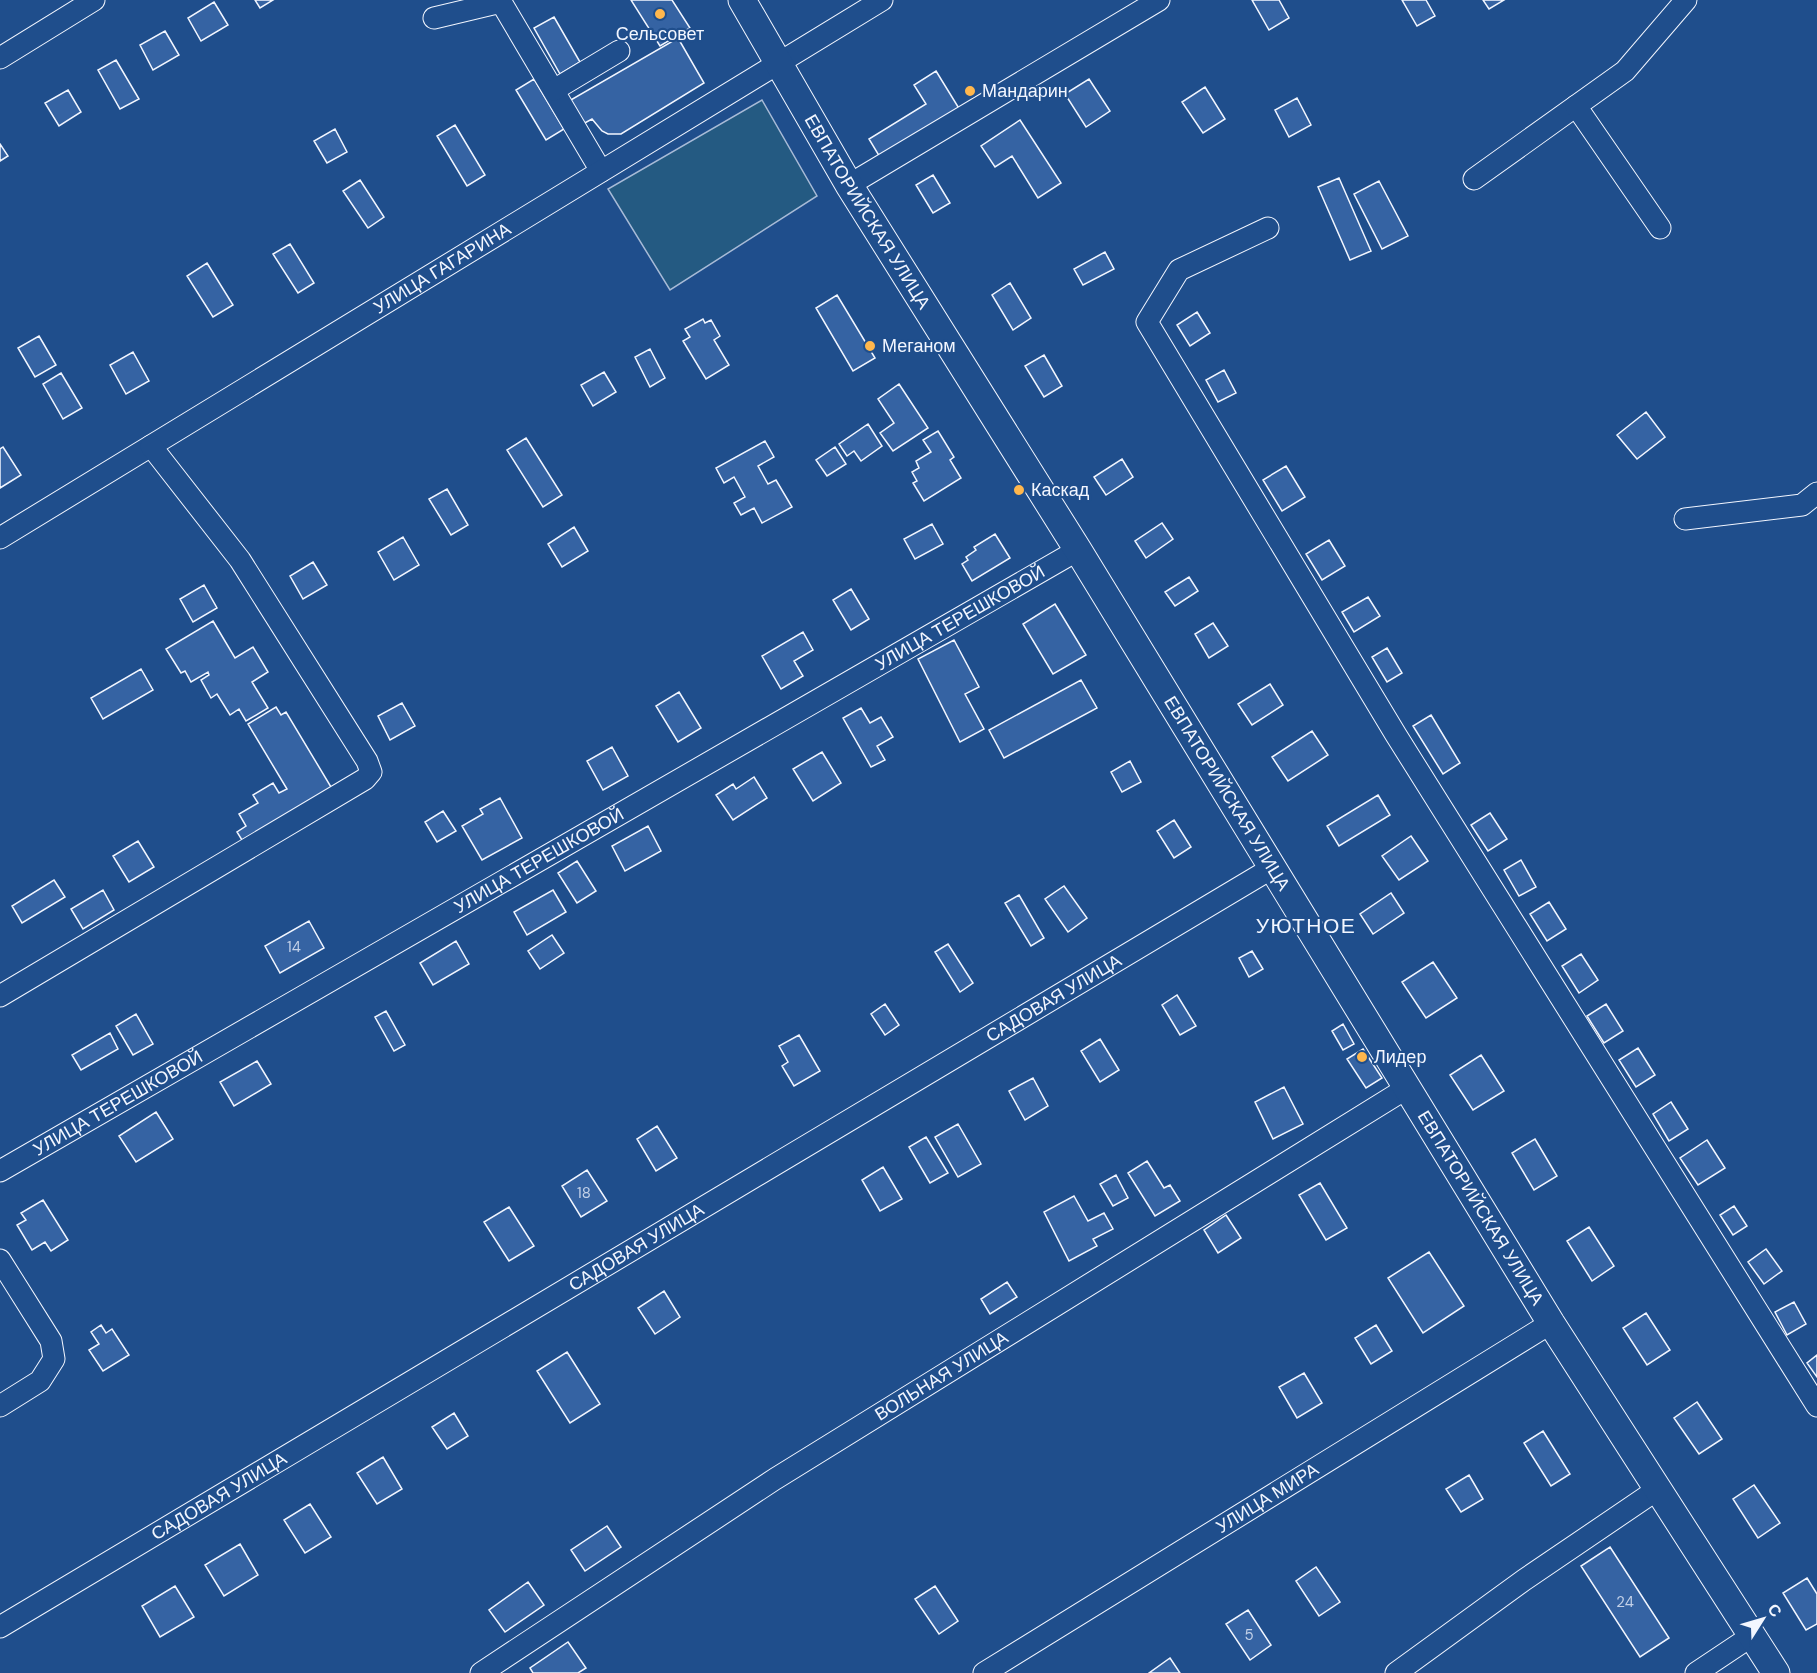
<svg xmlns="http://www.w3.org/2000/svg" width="1817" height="1673" font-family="'DM Sans',sans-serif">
	<rect width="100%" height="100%" fill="#1f4e8c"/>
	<!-- green -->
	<path fill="#245a82" stroke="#a8bbd7" stroke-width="1.5" d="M762,100L817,196L670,290L608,189Z"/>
	<!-- building -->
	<path fill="#3563a3" stroke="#f2f6ff" stroke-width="1.5" d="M255,0H273L260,8Z
		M631,0H672L690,28L660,46Z
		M1252,0H1279L1289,18L1269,30Z
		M1402,0H1426L1435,16L1417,26Z
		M1483,0H1504L1489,9Z
		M214,2L228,25L201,41L188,18Z
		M554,17L580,62L560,74L534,28Z
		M165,31L179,55L153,70L140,45Z
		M678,38L704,83L621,134H608L602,131L592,119L583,124L569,101Z
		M116,60L139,99L120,109L98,70Z
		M936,71L960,110L881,159L869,139L926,104L914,85Z
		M534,79L564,129L546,140L516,90Z
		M1089,79L1110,111L1086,127L1065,94Z
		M1205,87L1225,119L1203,133L1182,102Z
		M68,90L81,112L59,126L45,103Z
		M1297,98L1311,125L1289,137L1275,110Z
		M1020,120L1061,183L1038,198L1012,156L995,167L981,146Z
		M455,125L485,175L467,186L437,136Z
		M335,129L347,152L327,163L314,141Z
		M0,144L8,156L0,161Z
		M933,175L950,203L933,213L916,185Z
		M1339,178L1371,251L1350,260L1318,187Z
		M360,180L384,217L368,228L343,191Z
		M1379,181L1408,236L1382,249L1354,194Z
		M290,244L314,283L298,293L273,254Z
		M1105,252L1114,269L1083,285L1074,269Z
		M207,263L233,305L213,317L187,276Z
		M1010,283L1031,318L1013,330L992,295Z
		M837,295L875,358L853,371L816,308Z
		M1197,312L1210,333L1190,346L1177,325Z
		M703,319L705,323L711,320L720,336L714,340L729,365L706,379L683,341L690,337L685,329Z
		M39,336L56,365L35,377L18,348Z
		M650,349L665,378L650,387L635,357Z
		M133,352L149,381L126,394L110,365Z
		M1044,355L1062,386L1044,397L1025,366Z
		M1224,370L1236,393L1218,402L1206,380Z
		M604,372L616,392L593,406L581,385Z
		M61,373L82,408L63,419L43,384Z
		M899,384L928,428L893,451L880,433L894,423L878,399Z
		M1646,412L1665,437L1637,459L1617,435Z
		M868,424L882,446L861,461L854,451L847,456L839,444Z
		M938,431L954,457L950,460L961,478L924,501L913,483L917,481L912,472L919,468L916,461L931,452L923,440Z
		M526,438L562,495L543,507L507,450Z
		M765,441L774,457L758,466L768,484L776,480L792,507L762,523L754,508L741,515L734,503L745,497L734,477L724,483L716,468Z
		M3,447L21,475L0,488V449Z
		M835,447L846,464L827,476L816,460Z
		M1122,459L1133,477L1106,495L1094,477Z
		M1286,466L1305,497L1282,511L1263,480Z
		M447,489L468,525L451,535L429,499Z
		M1162,523L1173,539L1146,558L1135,541Z
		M932,524L943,544L915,559L904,539Z
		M574,527L588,551L562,567L548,544Z
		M995,534L1010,558L972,581L962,564L968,560L966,557L976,550L974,547Z
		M403,537L419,565L394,580L378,552Z
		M1329,540L1345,566L1322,580L1306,554Z
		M313,562L327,585L303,599L290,576Z
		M1189,577L1198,591L1175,606L1165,592Z
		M204,585L217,608L193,622L180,599Z
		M851,589L869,619L851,630L833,600Z
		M1368,597L1380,616L1354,632L1342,612Z
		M1055,604L1086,655L1053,674L1023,624Z
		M213,621L235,658L253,647L268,672L252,682L268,708L246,721L239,709L230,715L217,694L211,698L201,680L209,675L208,672L191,682L185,671L181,673L166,649Z
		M1213,623L1228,646L1209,658L1195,634Z
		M803,632L813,650L794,661L803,676L781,689L762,656Z
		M954,640L979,687L965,694L984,729L960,742L918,659Z
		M1387,648L1402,673L1387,682L1372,657Z
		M141,669L153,690L103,719L91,698Z
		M1081,680L1097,708L1004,758L989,730Z
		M1270,684L1283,705L1252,725L1238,704Z
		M679,692L701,728L678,742L656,706Z
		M402,703L415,726L390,740L378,716Z
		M276,707L281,715L286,712L334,792L245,845L237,832L246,826L239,814L258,803L253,795L273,783L279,793L287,789L248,724Z
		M861,708L870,723L881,717L893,737L877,746L885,760L871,767L843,718Z
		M1431,715L1460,763L1443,774L1413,726Z
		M1312,731L1328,755L1288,781L1272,757Z
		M612,747L628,776L603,790L587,761Z
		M822,752L841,783L813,801L793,769Z
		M1130,761L1141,782L1122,792L1111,772Z
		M754,777L767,798L733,820L716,795L733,784L736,789Z
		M1378,795L1390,815L1339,846L1327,826Z
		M500,798L522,838L482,860L462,826L483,814L480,809Z
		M443,811L456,831L437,842L425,822Z
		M1490,813L1507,839L1488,851L1471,825Z
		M1174,820L1191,847L1174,858L1157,831Z
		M648,826L661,851L625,871L612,846Z
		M1411,836L1428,861L1399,880L1382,856Z
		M138,841L154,867L129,882L113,856Z
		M1521,860L1536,887L1519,896L1504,870Z
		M577,861L596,891L577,903L558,873Z
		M54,880L65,897L22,923L12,906Z
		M1064,886L1087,918L1068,932L1045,899Z
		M103,890L114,910L83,929L71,909Z
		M553,890L566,912L527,935L514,912Z
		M1391,893L1404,913L1373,934L1360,914Z
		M1019,895L1044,938L1031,946L1005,903Z
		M1549,902L1566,929L1547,941L1530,914Z
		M309,921L324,948L280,973L265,946Z
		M552,935L564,953L540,969L528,951Z
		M456,941L469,964L433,985L420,963Z
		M948,944L973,983L960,992L935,952Z
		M1252,951L1263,969L1249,977L1239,958Z
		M1581,954L1598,980L1579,993L1562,966Z
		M1433,962L1457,998L1426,1018L1402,982Z
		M1177,995L1196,1026L1180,1035L1162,1005Z
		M885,1004L899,1025L885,1035L871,1014Z
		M1606,1004L1623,1031L1604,1043L1587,1016Z
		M386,1011L405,1045L394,1051L375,1017Z
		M136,1014L153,1044L133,1055L116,1026Z
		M1343,1024L1354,1044L1343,1050L1332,1031Z
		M110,1033L118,1049L81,1070L72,1055Z
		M799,1035L820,1071L794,1086L782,1066L788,1062L779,1046Z
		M1100,1039L1119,1070L1100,1082L1081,1051Z
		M1638,1048L1655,1075L1636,1087L1619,1060Z
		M1363,1049L1382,1078L1366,1088L1347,1059Z
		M1481,1055L1504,1091L1473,1110L1450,1075Z
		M257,1061L271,1084L234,1106L220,1082Z
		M1033,1078L1048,1106L1025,1120L1009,1091Z
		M1284,1087L1303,1124L1273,1139L1255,1102Z
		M1671,1102L1688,1129L1669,1141L1653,1114Z
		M156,1112L173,1139L136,1162L119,1136Z
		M958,1124L981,1164L958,1177L935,1137Z
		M657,1126L677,1158L656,1171L637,1139Z
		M926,1137L948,1173L930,1183L909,1147Z
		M1535,1139L1557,1176L1534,1190L1512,1153Z
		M1707,1140L1725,1168L1698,1185L1680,1158Z
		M1147,1161L1164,1188L1170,1185L1180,1201L1155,1216L1128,1173Z
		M883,1167L902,1199L880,1211L862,1180Z
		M587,1170L607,1201L581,1217L562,1186Z
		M1116,1175L1128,1198L1113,1206L1100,1184Z
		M1320,1183L1347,1228L1326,1240L1299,1195Z
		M1074,1196L1088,1221L1104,1213L1113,1229L1093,1239L1097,1246L1069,1261L1044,1212Z
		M43,1200L68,1240L51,1251L45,1242L32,1250L17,1225L26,1220L21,1213Z
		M1734,1206L1747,1226L1733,1235L1720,1215Z
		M509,1207L534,1246L509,1261L484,1222Z
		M1226,1215L1241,1238L1218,1253L1204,1230Z
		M1589,1227L1614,1266L1592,1281L1567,1241Z
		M1766,1249L1782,1271L1764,1284L1748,1262Z
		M1429,1252L1464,1306L1423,1333L1388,1278Z
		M1007,1282L1017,1297L990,1314L981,1299Z
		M664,1291L680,1317L655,1334L638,1308Z
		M1794,1302L1806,1324L1787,1335L1775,1312Z
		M1646,1313L1670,1350L1647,1365L1623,1328Z
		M101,1325L106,1333L112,1329L129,1355L103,1371L89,1350L99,1344L91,1332Z
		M1376,1325L1392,1351L1371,1364L1355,1338Z
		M567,1352L600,1404L570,1423L537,1371Z
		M1817,1355V1377L1807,1363Z
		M1304,1373L1322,1403L1297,1418L1279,1387Z
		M1697,1402L1722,1439L1699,1454L1674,1418Z
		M454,1413L468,1436L447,1449L432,1427Z
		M1543,1431L1570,1474L1551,1486L1524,1443Z
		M383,1457L402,1489L377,1504L357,1473Z
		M1469,1475L1483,1499L1461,1512L1446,1489Z
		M1754,1485L1780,1523L1758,1538L1733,1499Z
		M310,1504L331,1537L305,1553L284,1520Z
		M607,1526L621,1547L585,1571L571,1550Z
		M240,1544L258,1575L224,1596L205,1565Z
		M1610,1547L1669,1638L1640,1657L1581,1566Z
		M1316,1567L1340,1602L1319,1616L1296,1581Z
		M1807,1578L1817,1594V1624L1806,1630L1783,1593Z
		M528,1582L544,1605L505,1632L489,1610Z
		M175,1586L194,1617L160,1637L142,1606Z
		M935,1586L958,1621L939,1634L915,1599Z
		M1248,1610L1271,1645L1250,1660L1226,1624Z
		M568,1642L586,1668L578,1673H533L530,1668Z
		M1170,1658L1180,1673H1149Z"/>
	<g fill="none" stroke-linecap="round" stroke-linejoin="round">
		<defs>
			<g id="minor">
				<path d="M434,18L501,2L601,171"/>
				<path d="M0,58L94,0"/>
				<path d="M554,90L619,51"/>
				<path d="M1474,179L1576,106"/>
				<path d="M849,185L1159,0"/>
				<path d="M1268,228L1179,270L1147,322L1396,735L1817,1406"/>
				<path d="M1660,228L1576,106L1625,71L1686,0"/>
				<path d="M1685,519L1802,505L1817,493"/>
				<path id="s1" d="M0,538L882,0"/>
				<path d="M0,996L365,779L371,772L367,761L240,560L151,446"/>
				<path id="s2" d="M0,1171L1078,550"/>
				<path d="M0,1260L51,1341L54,1359L40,1381L0,1406"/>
				<path id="s3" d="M0,1627L1272,868"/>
				<path id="s4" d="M481,1673L775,1479L1407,1088"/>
				<path id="s5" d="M984,1673L1551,1323"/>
				<path d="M1396,1673L1524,1580L1658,1489"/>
				<path d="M1696,1673L1753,1635"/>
			</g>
			<g id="major">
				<path id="s6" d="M742,0L849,185L1078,550L1551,1323L1776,1673"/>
			</g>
		</defs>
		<!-- minor casing -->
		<use href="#minor" stroke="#f2f6ff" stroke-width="23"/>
		<!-- major casing -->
		<use href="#major" stroke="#f2f6ff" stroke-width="29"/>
		<!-- minor -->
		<use href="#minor" stroke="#1f4e8c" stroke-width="21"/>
		<!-- major -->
		<use href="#major" stroke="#1f4e8c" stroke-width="27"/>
	</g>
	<!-- markers -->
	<g fill="#ffb74d" stroke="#1f4e8c" stroke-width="2">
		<circle cx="660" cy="14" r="6"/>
		<circle cx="970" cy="91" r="6"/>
		<circle cx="870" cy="346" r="6"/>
		<circle cx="1019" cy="490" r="6"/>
		<circle cx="1362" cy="1057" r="6"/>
	</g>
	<g text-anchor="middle" stroke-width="4.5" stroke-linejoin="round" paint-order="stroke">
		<!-- number labels -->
		<g font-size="15" fill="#c3d1e8">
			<text x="294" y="952">14</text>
			<text x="584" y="1198">18</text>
			<text x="1625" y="1607">24</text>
			<text x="1249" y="1640">5</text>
		</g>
		<!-- poi labels -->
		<g font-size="18" fill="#f2f6ff" stroke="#1f4e8c" text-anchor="start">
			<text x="660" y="40" text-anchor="middle">Сельсовет</text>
			<text x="982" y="97">Мандарин</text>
			<text x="882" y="352">Меганом</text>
			<text x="1031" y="496">Каскад</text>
			<text x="1374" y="1063">Лидер</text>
		</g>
		<!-- street labels -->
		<g font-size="18" fill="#f2f6ff" stroke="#1f4e8c">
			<text dy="6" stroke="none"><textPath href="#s6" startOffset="246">ЕВПАТОРИЙСКАЯ УЛИЦА</textPath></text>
			<text dy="6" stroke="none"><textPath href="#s1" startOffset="518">УЛИЦА ГАГАРИНА</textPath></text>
			<text dy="6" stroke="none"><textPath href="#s2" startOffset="1108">УЛИЦА ТЕРЕШКОВОЙ</textPath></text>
			<text dy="6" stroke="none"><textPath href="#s6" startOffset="930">ЕВПАТОРИЙСКАЯ УЛИЦА</textPath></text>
			<text dy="6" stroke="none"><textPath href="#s2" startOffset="622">УЛИЦА ТЕРЕШКОВОЙ</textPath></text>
			<text dy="6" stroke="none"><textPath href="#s3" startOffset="1227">САДОВАЯ УЛИЦА</textPath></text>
			<text dy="6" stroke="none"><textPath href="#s2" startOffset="136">УЛИЦА ТЕРЕШКОВОЙ</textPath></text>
			<text dy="6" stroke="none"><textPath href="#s6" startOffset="1416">ЕВПАТОРИЙСКАЯ УЛИЦА</textPath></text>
			<text dy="6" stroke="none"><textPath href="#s3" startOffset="741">САДОВАЯ УЛИЦА</textPath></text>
			<text dy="6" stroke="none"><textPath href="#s4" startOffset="548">ВОЛЬНАЯ УЛИЦА</textPath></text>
			<text dy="6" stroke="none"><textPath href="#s3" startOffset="255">САДОВАЯ УЛИЦА</textPath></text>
			<text dy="6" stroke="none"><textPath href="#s5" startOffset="333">УЛИЦА МИРА</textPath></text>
		</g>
		<!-- quarter labels -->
		<g font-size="21" letter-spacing="1.5" fill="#f2f6ff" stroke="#1f4e8c">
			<text x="1306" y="933">УЮТНОЕ</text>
		</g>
	</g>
	<!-- north arrow -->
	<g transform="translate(1763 1619) rotate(53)" stroke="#1f4e8c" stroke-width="4.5" paint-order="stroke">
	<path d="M0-4.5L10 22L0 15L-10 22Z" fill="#f2f6ff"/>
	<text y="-9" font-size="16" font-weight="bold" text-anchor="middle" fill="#f2f6ff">С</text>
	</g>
</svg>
